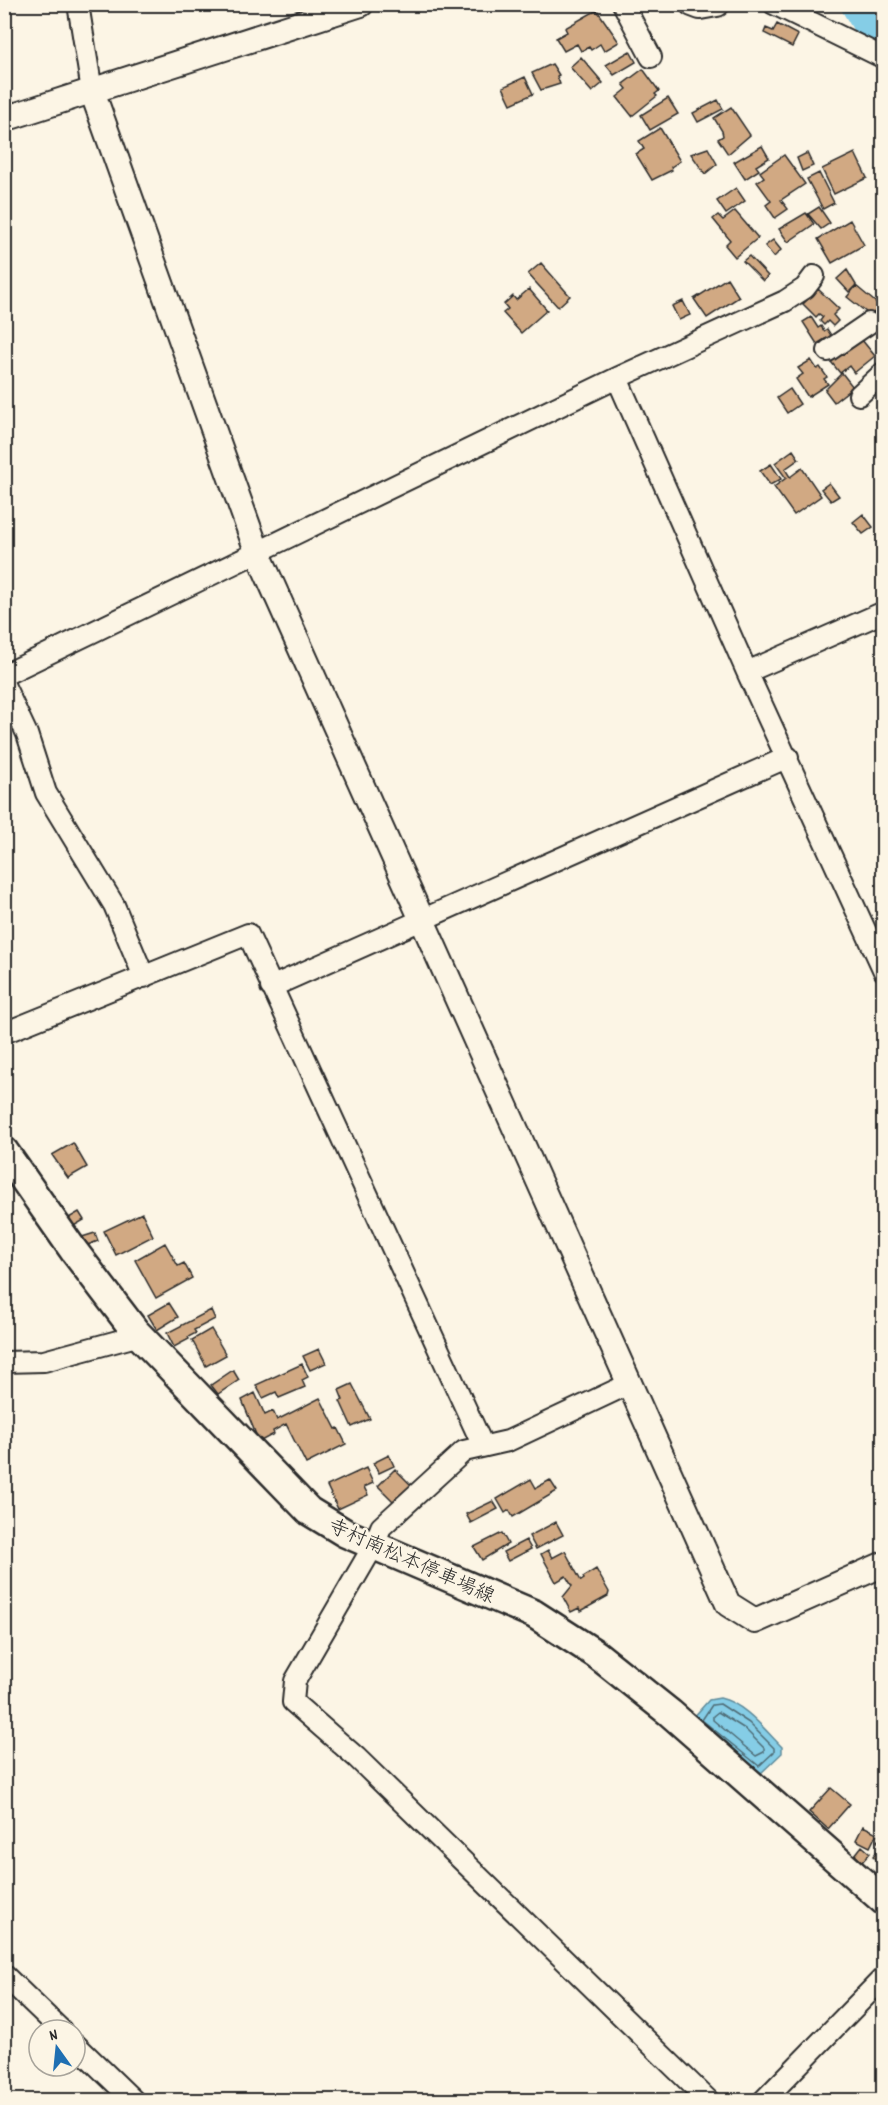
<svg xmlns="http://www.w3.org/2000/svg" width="888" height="2105" font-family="Dekko,'Klee One',sans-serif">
	<rect width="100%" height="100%" fill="#fcf5e5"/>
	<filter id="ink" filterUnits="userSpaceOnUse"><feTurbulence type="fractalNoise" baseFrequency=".0167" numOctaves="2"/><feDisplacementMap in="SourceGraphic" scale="12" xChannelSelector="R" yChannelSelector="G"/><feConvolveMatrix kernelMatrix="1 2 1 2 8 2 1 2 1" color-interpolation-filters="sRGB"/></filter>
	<g filter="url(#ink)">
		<!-- water -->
		<path fill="#85cde6" stroke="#618c9b" stroke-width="1.5" d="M720,1698C744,1703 765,1730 782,1747V1753L761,1773L757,1774L692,1719L709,1700Z"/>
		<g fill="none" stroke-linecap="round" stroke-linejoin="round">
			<!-- shore -->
			<path stroke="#4f6c76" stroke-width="1.5" d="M720,1704L749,1723L774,1748V1752L759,1766L702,1720L712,1705Z
				M718,1712L745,1729L764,1748V1752L756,1756L713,1720V1716Z"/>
			<!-- river -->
			<path stroke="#85cde6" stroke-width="28" d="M854,4L867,26L884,34"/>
		</g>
		<!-- building -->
		<path fill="#d1a983" stroke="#2b2b2b" stroke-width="1.5" d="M597,10L619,42L604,51L600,44L591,50L589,47L581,51L577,44L564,51L556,38L567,32L565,28Z
			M777,24L798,35L792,47L764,33L766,28L773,31Z
			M630,51L636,62L614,75L606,65Z
			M581,57L603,83L592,92L570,67Z
			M552,64L559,75L557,76L560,84L541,90L532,73Z
			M643,69L659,91L655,94L657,96L632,116L617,97L627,89L623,84Z
			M525,77L533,94L511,104L503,87Z
			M668,98L678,114L650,130L641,115Z
			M718,100L723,109L698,122L693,113Z
			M731,107L750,135L728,154L718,139L723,136L722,131L714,118Z
			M660,128L680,161L671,167L672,170L652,180L636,154L644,149L639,141Z
			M762,146L769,158L756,166L759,170L745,179L734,162Z
			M708,148L717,164L705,174L691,154Z
			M807,153L813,166L802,171L797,158Z
			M855,153L867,178L834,194L822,169Z
			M784,155L805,184L781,200L788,209L775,218L766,205L771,201L757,182L764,177L760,172Z
			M819,173L834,203L823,209L807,179Z
			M736,188L745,201L726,214L717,201Z
			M819,207L830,223L821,229L808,214Z
			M735,211L758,238L735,257L725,245L730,240L713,219L718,215L723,220Z
			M806,213L814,224L788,242L779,229Z
			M850,220L864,245L832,263L818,239Z
			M773,240L781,250L774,257L765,246Z
			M749,256L768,276L763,281L743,261Z
			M541,263L570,296L558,307L528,274Z
			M847,270L856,285L849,292L837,279Z
			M727,278L739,297L707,318L694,299Z
			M856,286L880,306L871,316L847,297Z
			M529,289L547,310L521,333L503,313L508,309L504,304L513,296L516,300Z
			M818,289L839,309L833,315L838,321L833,326L828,321L824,325L820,321L823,317L819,314L816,317L803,304Z
			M683,301L690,315L679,320L672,306Z
			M811,317L818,328L821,326L824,331L827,329L834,340L828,343L825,339L817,344L803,322Z
			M857,334L875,356L854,373L849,366L840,373L828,358Z
			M811,360L817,369L820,367L827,377L824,379L828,384L808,397L796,379L803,374L798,368Z
			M842,373L853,387L834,402L825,390Z
			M790,389L800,404L787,413L777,398Z
			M793,450L799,459L785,469L790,477L802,468L821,496L794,515L774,487L786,478L775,463Z
			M771,464L781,479L770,485L760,471Z
			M829,483L839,496L831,501L821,489Z
			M863,514L873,527L863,534L853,522Z
			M73,1143L87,1167L68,1178L52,1155Z
			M79,1212L84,1220L72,1227L67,1219Z
			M142,1213L153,1236L116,1255L104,1231Z
			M95,1233L98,1241L85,1246L82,1237Z
			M165,1243L178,1266L184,1263L192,1278L156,1298L135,1260Z
			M169,1303L178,1317L157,1330L148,1315Z
			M211,1310L215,1319L194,1330L196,1333L188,1337L189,1339L174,1347L167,1333Z
			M211,1329L226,1355L206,1366L192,1340Z
			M319,1349L326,1363L310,1370L303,1356Z
			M302,1364L308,1377L302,1380L305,1387L279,1398L276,1392L263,1398L256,1385Z
			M233,1370L239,1380L218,1394L211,1385Z
			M352,1384L370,1419L352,1427L340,1401L343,1400L339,1390Z
			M255,1393L265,1415L273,1411L277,1420L320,1398L336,1429L338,1428L346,1444L306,1464L286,1424L273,1431L274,1434L259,1442L242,1400Z
			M389,1455L394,1466L379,1473L373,1463Z
			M366,1468L373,1483L364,1487L368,1495L338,1509L327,1486Z
			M395,1469L412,1486L395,1503L378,1486Z
			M531,1479L536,1488L550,1480L557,1491L513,1517L509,1510L505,1513L497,1499Z
			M493,1501L498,1509L471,1523L466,1514Z
			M556,1522L563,1535L536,1549L529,1536Z
			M502,1533L508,1544L482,1560L474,1547Z
			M526,1540L531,1549L508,1561L503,1552Z
			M548,1550L552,1558L565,1551L581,1581L584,1579L583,1577L596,1569L609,1592L608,1596L581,1611L579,1608L571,1612L563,1597L572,1586L566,1576L556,1582L541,1554Z
			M831,1788L850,1804L828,1829L809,1812Z
			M863,1826L877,1833L870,1847L856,1840Z
			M884,1835V1866L873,1856L882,1846L877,1841Z
			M862,1846L870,1853L862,1862L855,1855Z"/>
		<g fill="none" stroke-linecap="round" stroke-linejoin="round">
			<defs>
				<path id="minor" d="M78,4L92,91
					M623,4L651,57
					M774,4L884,58
					M828,351L869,323
					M617,378L747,672L884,971
					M859,395L884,372
					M747,672L884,612
					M4,675L617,378L785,301L805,288L814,276
					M4,685L27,734L46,793L114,905L144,977
					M271,987L788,757
					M4,1033L248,934L483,1446
					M4,1362L44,1361L140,1335
					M631,1383L508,1441L464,1451L381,1527L374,1545L295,1681L293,1702L356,1757L708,2100
					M4,1975L61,2030
					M75,2044L133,2100
					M764,2100L884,1977"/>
				<path id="tertiary" d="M692,4L700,7L717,4
					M92,91L257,551L728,1604L755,1621L884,1564
					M4,119L361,4"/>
				<path id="secondary" d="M4,1151L74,1251L135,1331L309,1511L345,1533L534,1614L596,1654L670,1713L884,1901"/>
			</defs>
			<!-- minor casing -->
			<use href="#minor" stroke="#2b2b2b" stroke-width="24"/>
			<!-- tertiary casing -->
			<use href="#tertiary" stroke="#2b2b2b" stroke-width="28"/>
			<!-- secondary casing -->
			<use href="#secondary" stroke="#2b2b2b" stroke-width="32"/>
			<!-- minor -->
			<use href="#minor" stroke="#fcf5e5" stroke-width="20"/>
			<!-- tertiary -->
			<use href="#tertiary" stroke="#fcf5e5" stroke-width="24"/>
			<!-- secondary -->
			<use href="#secondary" stroke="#fcf5e5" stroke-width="27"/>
		</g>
	</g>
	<g text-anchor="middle" stroke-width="5" stroke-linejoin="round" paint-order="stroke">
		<!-- street labels -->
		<g font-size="20" fill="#2b2b2b" stroke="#fcf5e5">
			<text transform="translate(412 1560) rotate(24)" y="7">寺村南松本停車場線</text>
		</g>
	</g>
	<!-- margin -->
	<rect width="888" height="2105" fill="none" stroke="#fcf5e5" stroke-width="24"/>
	<rect x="12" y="12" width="864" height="2081" fill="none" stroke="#2b2b2b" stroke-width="2" filter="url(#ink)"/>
	<!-- north arrow -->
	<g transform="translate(57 2048) rotate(345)"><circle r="28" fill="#fcf5e5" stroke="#a8a49b" stroke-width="1.5"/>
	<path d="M0-4.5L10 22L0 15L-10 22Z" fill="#1f6fb2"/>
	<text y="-9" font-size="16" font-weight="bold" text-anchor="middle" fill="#2b2b2b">N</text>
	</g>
</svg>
